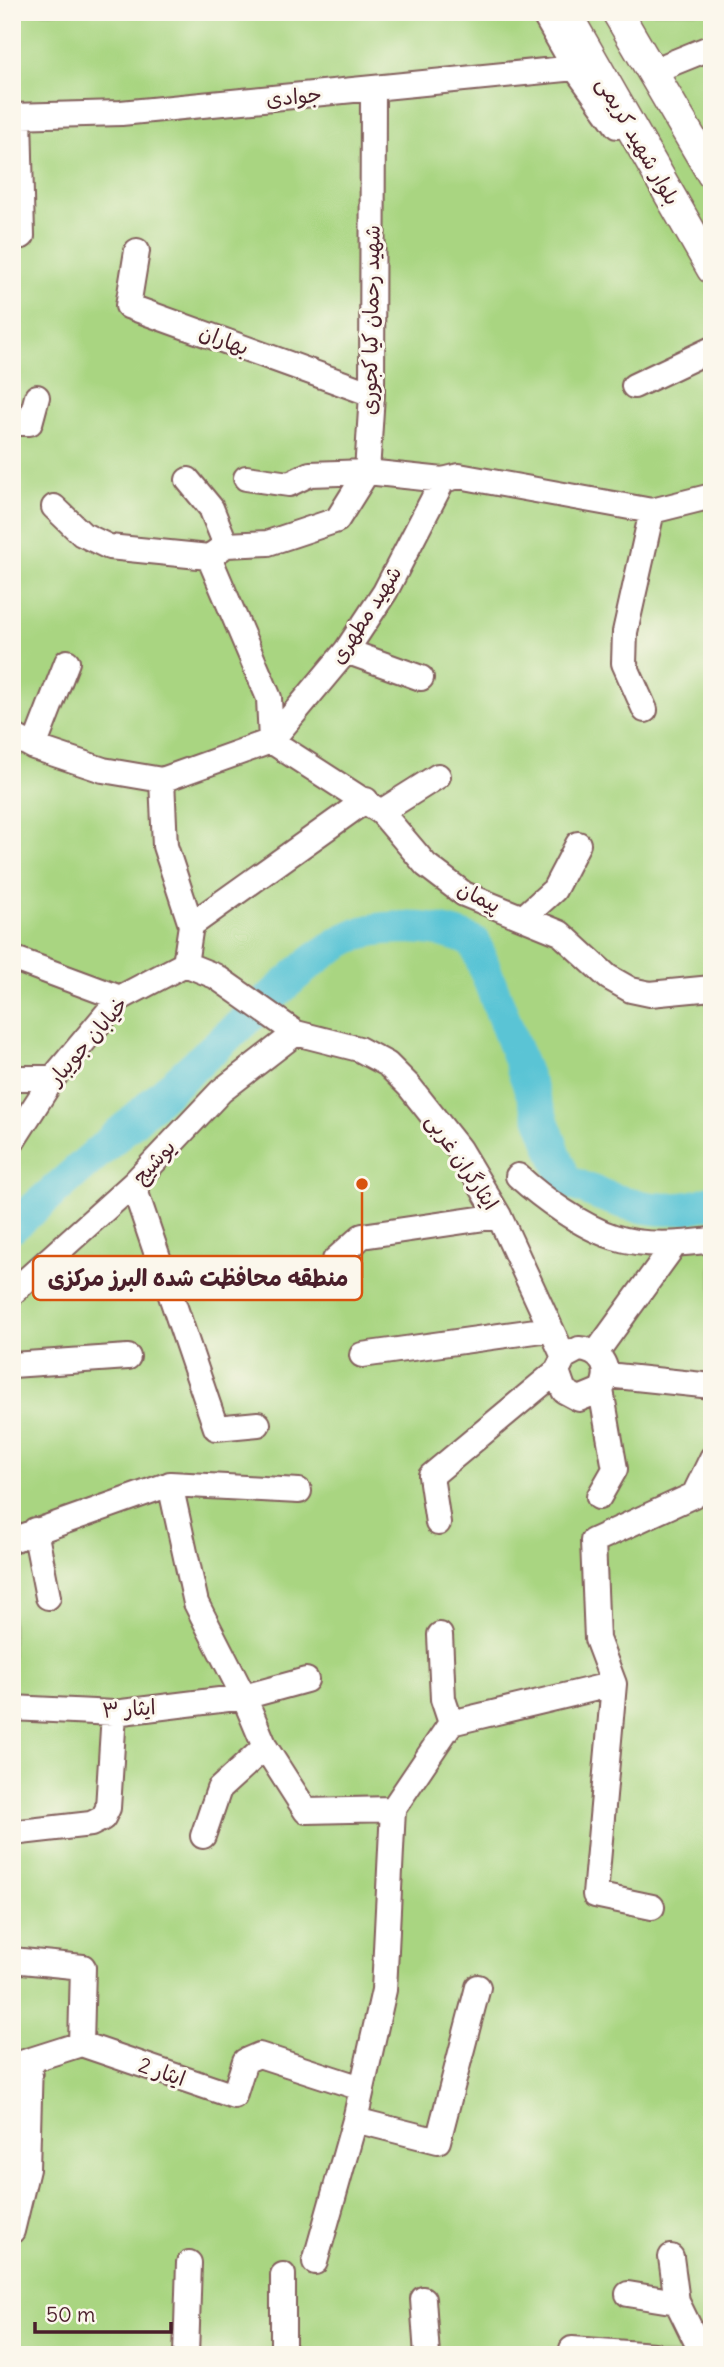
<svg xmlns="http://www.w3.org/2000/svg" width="724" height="2367" font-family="Delius,'Playpen Sans Arabic',sans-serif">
	<rect width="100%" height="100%" fill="#fbf7ec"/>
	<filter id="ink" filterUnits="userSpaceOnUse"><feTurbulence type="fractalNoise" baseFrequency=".0143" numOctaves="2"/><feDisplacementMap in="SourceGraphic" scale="14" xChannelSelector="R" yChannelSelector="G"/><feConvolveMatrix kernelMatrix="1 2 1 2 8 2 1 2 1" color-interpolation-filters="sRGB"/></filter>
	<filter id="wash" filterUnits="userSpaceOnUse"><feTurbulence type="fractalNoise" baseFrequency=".00686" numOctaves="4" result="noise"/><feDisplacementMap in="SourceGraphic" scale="28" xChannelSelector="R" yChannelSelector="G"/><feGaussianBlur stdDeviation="1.57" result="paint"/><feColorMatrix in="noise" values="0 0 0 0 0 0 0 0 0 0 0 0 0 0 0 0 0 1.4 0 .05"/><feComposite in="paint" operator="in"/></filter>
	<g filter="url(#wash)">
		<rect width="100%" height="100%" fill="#eedcb9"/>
		<!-- green -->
		<path fill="#a9d581" stroke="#7a7a56" stroke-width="2" d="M12,12H712V2355H12Z"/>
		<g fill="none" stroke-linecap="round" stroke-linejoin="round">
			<!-- river -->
			<path stroke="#5ac4d5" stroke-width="33" d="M12,1227C92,1160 168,1088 247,1019C278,992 309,959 346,939C379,922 444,925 475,943L565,1180C612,1201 661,1221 712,1201"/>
		</g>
	</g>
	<g filter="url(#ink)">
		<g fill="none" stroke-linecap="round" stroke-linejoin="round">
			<defs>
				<path id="minor" d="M543,12L575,68L617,126
					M665,66L712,47
					M373,91L372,394L367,472L443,480
					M12,116L121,113L575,68
					M19,116L22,236
					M137,251L128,306L372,394
					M634,386L712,349
					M12,423H30L37,397
					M246,478L289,484L310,474L367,472
					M188,480L211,508L226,545
					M54,507L82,534L109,547L209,557L226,545L268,543L337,520L367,472
					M209,557L269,698L271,741L381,812L426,865L464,894L560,933L608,977L631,990L650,994L712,988
					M346,651L421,678
					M645,710L624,663L625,632L652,511
					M12,735L34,747L103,770L162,780L271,741L346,651L385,592L443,480L459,476L652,511L712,496
					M34,747L67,662
					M162,780L165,846L191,925L185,964L215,976L296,1033L359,1049L387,1064L409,1086L459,1149L499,1216L564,1357
					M381,812L438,776
					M524,917L554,890L578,844
					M191,925L366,800
					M12,958L120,998
					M12,1078H53
					M12,1142L53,1078L120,998L185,964
					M518,1176C542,1198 582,1227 614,1237C644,1247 681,1244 712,1240
					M133,1184L216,1428L258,1424
					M335,1260L362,1236L499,1216
					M12,1293L133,1184L221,1091L296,1033
					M596,1353L675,1244
					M362,1355L550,1329
					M12,1365L128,1357
					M607,1375L712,1386
					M170,1484L196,1603L244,1697L265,1747L306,1811L393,1809L451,1723L614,1684
					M599,1497L615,1469L601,1390
					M438,1523L431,1476L557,1371L564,1357L579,1349C603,1351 612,1370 601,1390L579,1399L564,1391L557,1371
					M35,1530L48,1597
					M12,1540L170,1484L299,1491
					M440,1635L443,1699L451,1723
					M12,1708L114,1713L244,1697L306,1680
					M12,1833L91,1824L103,1818L108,1808L114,1713
					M203,1836L219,1789L265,1747
					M652,1907L595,1895L614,1684L597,1639L593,1541L694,1495L712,1458
					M12,1960L83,1967L81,2044L234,2096L245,2061L259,2055L361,2088
					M12,2066L81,2044
					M355,2120L438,2141L478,1987
					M12,2231L27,2169L30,2060
					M671,2257L677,2302L703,2355
					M315,2262L355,2120L384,1990L393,1809
					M283,2275V2355
					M628,2294L677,2302
					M423,2299L427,2355
					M572,2349L654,2355
					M186,2355L189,2263"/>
				<path id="major" d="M565,12L712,269
					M617,12L712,174"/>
			</defs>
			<!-- minor casing -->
			<use href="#minor" stroke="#83615d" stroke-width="28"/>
			<!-- major casing -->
			<use href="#major" stroke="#83615d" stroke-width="33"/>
			<!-- minor -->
			<use href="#minor" stroke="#fff" stroke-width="24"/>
			<!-- major -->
			<use href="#major" stroke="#fff" stroke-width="30"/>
		</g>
	</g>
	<g text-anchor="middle" stroke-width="6" stroke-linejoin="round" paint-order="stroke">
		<!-- street labels -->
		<g font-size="21" fill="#4a1f2b" stroke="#fbf7ec">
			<text transform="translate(294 97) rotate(-5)" y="7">جوادی</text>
			<text transform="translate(638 141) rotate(60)" y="7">بلوار شهید کریمی</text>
			<text transform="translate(371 320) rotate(-89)" y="7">شهید رحمان کیا کجوری</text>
			<text transform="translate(224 340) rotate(20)" y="7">بهاران</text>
			<text transform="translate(366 615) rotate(-57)" y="7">شهید مطهری</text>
			<text transform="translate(479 897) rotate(26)" y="7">پیمان</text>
			<text transform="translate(88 1041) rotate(-49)" y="7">خیابان جویبار</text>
			<text transform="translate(154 1162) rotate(-47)" y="7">یوشیج</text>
			<text transform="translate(462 1162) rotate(56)" y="7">ایثارگران غربی</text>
			<text transform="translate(129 1709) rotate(-4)" y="7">ایثار ۳</text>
			<text transform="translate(162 2072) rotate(19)" y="7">ایثار 2</text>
		</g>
	</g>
	<!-- callouts -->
	<path fill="none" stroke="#d8530f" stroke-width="2.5" d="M362 1184L362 1278"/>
	<circle fill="#d8530f" stroke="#fbf7ec" stroke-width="2.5" cx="362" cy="1184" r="7"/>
	<rect fill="#fbf7ec" stroke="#d8530f" stroke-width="2.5" x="33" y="1256" width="329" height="44" rx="7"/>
	<g font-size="23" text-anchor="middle" font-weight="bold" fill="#4a1f2b">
		<text x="198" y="1286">منطقه محافظت شده البرز مرکزی</text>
	</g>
	<!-- margin -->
	<rect width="724" height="2367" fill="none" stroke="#fbf7ec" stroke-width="42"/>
	<!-- scale -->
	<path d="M35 2322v10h136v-10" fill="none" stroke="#4a1f2b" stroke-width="3.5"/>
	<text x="46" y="2322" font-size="21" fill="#4a1f2b" stroke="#fbf7ec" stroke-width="5" paint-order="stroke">50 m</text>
</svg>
